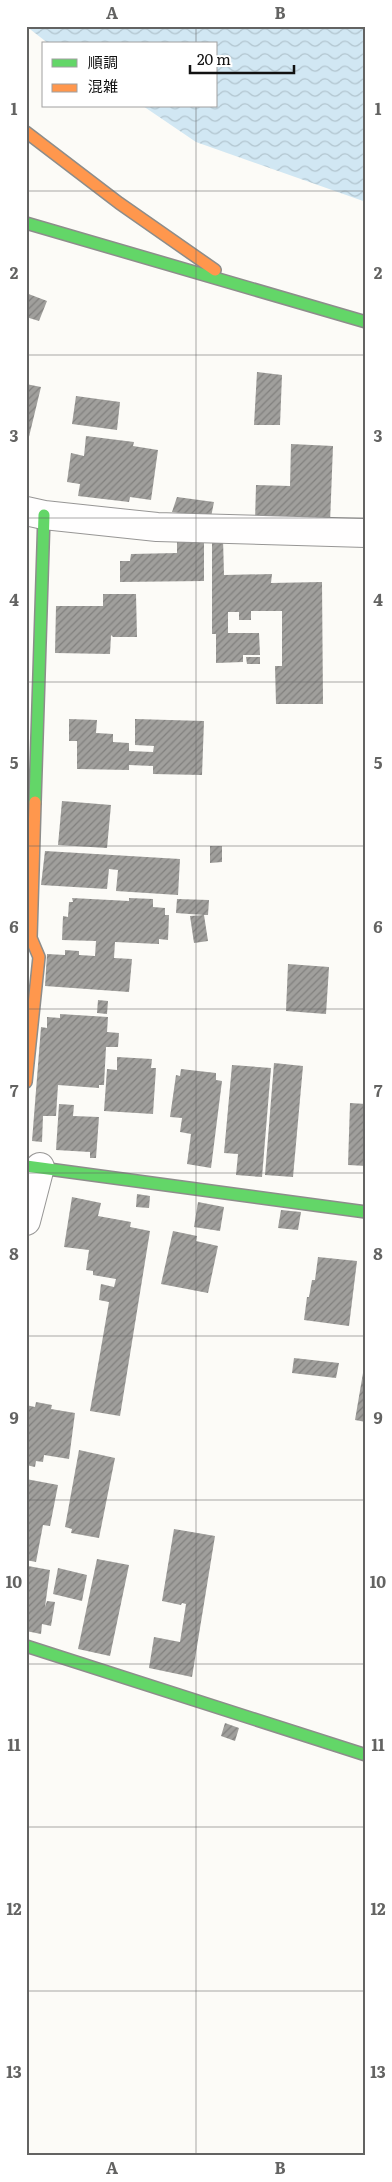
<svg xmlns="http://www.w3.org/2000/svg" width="392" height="2182" font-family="Literata,'Noto Sans JP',serif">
	<defs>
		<pattern id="water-waves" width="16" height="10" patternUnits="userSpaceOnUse" patternTransform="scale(1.25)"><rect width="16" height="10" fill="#d1e7f3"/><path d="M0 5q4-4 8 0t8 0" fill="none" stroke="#b2c5cf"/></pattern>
		<pattern id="building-hatch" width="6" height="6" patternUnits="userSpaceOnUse" patternTransform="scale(1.25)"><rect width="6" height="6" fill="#a09f9c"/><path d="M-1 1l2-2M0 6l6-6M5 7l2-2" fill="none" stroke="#81807e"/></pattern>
	</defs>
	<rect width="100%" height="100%" fill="#fcfbf7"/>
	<!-- water -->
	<path fill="url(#water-waves)" d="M26,26H366V202L196,142L143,106H216V44H49Z"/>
	<!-- building -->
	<path fill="url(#building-hatch)" d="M26,293L47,301L39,321L26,317Z
		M257,372L282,375L280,425H254Z
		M26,384L41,387L27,445L26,444Z
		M76,396L120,402L117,430L72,424Z
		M86,436L134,442L133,446L158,450L151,500L130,497L129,502L78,496L80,484L67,482L71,453L84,456Z
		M291,444L333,446L330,523L255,521L256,485L290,486Z
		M177,497L214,502L211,517L172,512Z
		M204,537V581L120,582V561H130L131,554L177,553V538Z
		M212,539H223L224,575L272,574L271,583L322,582L323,704H276L275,666H282V611H251V620H239V612H228V633H259L260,655H243V662L216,663V634H212Z
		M103,594H136L137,637H113L111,635L110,654L55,653L56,606H103Z
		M246,657H260V664H247Z
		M69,719L97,720L96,733L113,734V742L129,743V751L153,752L154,746L135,745V719L204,721L202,775L153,774V766L129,765V770L77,769V741H69Z
		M62,801L111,805L107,848L58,845Z
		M210,846H222V862L210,863Z
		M45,851L180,859L178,895L116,891L118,870L109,869L107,889L41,885Z
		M72,898L129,901V898L153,899V907L165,908V915H169L168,940L159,939V944L115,942L114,958L132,959L129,992L45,986L47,954L65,955V950L79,951V955L95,956L96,941L62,940L63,916L68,917L69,902H73Z
		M177,899L209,900L208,915H204L208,941L194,943L190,916L204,915L176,913Z
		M288,964L329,967L326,1014L286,1011Z
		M98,1000L108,1001L107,1014L97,1013Z
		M60,1014L108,1017L107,1032L119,1033L118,1047H106L104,1085H99V1088L58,1085L56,1116H43L42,1142L32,1141L41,1027L47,1028V1017L60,1018Z
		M117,1057L152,1059L151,1068H156L153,1114L104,1111L107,1069L117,1070Z
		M274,1063L303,1066L293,1177L265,1175Z
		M232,1065L271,1068L262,1177L236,1175L238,1154L224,1153Z
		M181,1069L216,1073V1080L222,1081L211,1168L187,1164L191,1134L180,1132L182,1118L170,1117L176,1075L180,1076Z
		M350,1103L366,1104V1166L348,1165Z
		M59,1104L74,1105L73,1116L99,1117L96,1158H90V1152L56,1150Z
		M137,1194L150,1196L149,1208L136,1207Z
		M72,1197L101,1203L98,1216L131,1222L130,1227L150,1231L120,1416L90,1411L109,1302L99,1300L101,1284L114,1287L116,1279L93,1275V1271L86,1270L89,1250L64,1247Z
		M198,1202L224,1207L220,1231L194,1227Z
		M281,1210L301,1212L298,1230L278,1228Z
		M173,1231L197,1236L196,1241L218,1246L208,1293L161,1284Z
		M318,1257L357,1261L349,1326L304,1320L307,1297H309L312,1280H315Z
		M294,1358L339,1363L336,1378L292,1373Z
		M363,1373H366V1422L355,1420Z
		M36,1402L52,1405L51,1409L75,1413L69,1459L44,1455L43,1462L36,1461L35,1467L26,1465V1405L35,1407Z
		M79,1450L115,1458L99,1538L71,1533L72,1529L65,1527Z
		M26,1479L58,1485L50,1526L43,1525L36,1562L26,1560Z
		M174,1529L215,1536L192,1677L149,1668L154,1637L180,1642L186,1604L182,1603L181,1605L162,1601Z
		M97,1559L129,1565L110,1656L78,1649Z
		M28,1566L50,1570L45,1607L47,1601L55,1602L51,1626L42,1624L41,1634L26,1631Z
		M58,1568L87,1575L82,1601L53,1594Z
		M225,1723L239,1728L235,1741L221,1736Z"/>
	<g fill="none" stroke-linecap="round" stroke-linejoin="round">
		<defs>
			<path id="street" d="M26,511L44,515L157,527L366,533
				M26,1221L40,1167"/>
			<path id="fast" d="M26,223L366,322
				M35,802L44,515
				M26,1166L366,1212
				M26,1646L366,1755"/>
			<path id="slow" d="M26,132L119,203L215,270
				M26,1082L39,957L31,938L35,802"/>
		</defs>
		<!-- street casing -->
		<use href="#street" stroke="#979695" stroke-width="30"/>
		<!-- fast casing -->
		<use href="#fast" stroke="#8d8d8b" stroke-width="14"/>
		<!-- slow casing -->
		<use href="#slow" stroke="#8d8d8b" stroke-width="14"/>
		<!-- street -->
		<use href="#street" stroke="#fffefe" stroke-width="28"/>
		<!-- fast -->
		<use href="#fast" stroke="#63d668" stroke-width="11"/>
		<!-- slow -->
		<use href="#slow" stroke="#ff974d" stroke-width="11"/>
	</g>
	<!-- grid -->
	<path fill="none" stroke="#636362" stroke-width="1" stroke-opacity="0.55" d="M196,26V44M196,106V2156M26,191H366M26,355H366M26,518H366M26,682H366M26,846H366M26,1009H366M26,1173H366M26,1336H366M26,1500H366M26,1664H366M26,1827H366M26,1991H366"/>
	<!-- border -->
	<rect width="392" height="2182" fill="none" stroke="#ffffff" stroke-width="55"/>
	<!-- legend -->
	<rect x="42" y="42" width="175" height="65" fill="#ffffff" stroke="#a0a0a0"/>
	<rect x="52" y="59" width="25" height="8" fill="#63d668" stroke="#a0a0a0"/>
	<text x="88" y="68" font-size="15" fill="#111111">順調</text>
	<rect x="52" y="84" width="25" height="8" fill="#ff974d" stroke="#a0a0a0"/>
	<text x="88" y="92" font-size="15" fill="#111111">混雑</text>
	<!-- scale -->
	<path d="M190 65v8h104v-8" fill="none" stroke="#111111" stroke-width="2.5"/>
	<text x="197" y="65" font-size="15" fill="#111111" stroke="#ffffff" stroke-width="4" paint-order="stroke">20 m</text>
	<rect x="28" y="28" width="336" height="2126" fill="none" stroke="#636362" stroke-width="2"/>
	<g font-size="16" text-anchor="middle" font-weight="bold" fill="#636362">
		<text x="112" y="19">A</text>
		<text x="280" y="19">B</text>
		<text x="14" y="115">1</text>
		<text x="378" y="115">1</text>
		<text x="14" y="279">2</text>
		<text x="378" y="279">2</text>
		<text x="14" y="442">3</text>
		<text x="378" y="442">3</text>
		<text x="14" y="606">4</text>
		<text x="378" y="606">4</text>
		<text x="14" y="769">5</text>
		<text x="378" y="769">5</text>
		<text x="14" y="933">6</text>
		<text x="378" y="933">6</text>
		<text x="14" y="1097">7</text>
		<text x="378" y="1097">7</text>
		<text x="14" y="1260">8</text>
		<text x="378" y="1260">8</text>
		<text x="14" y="1424">9</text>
		<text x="378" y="1424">9</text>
		<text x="14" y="1588">10</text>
		<text x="378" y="1588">10</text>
		<text x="14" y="1751">11</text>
		<text x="378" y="1751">11</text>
		<text x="14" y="1915">12</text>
		<text x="378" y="1915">12</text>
		<text x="14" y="2078">13</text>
		<text x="378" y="2078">13</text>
		<text x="112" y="2174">A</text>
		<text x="280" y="2174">B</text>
	</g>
</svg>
